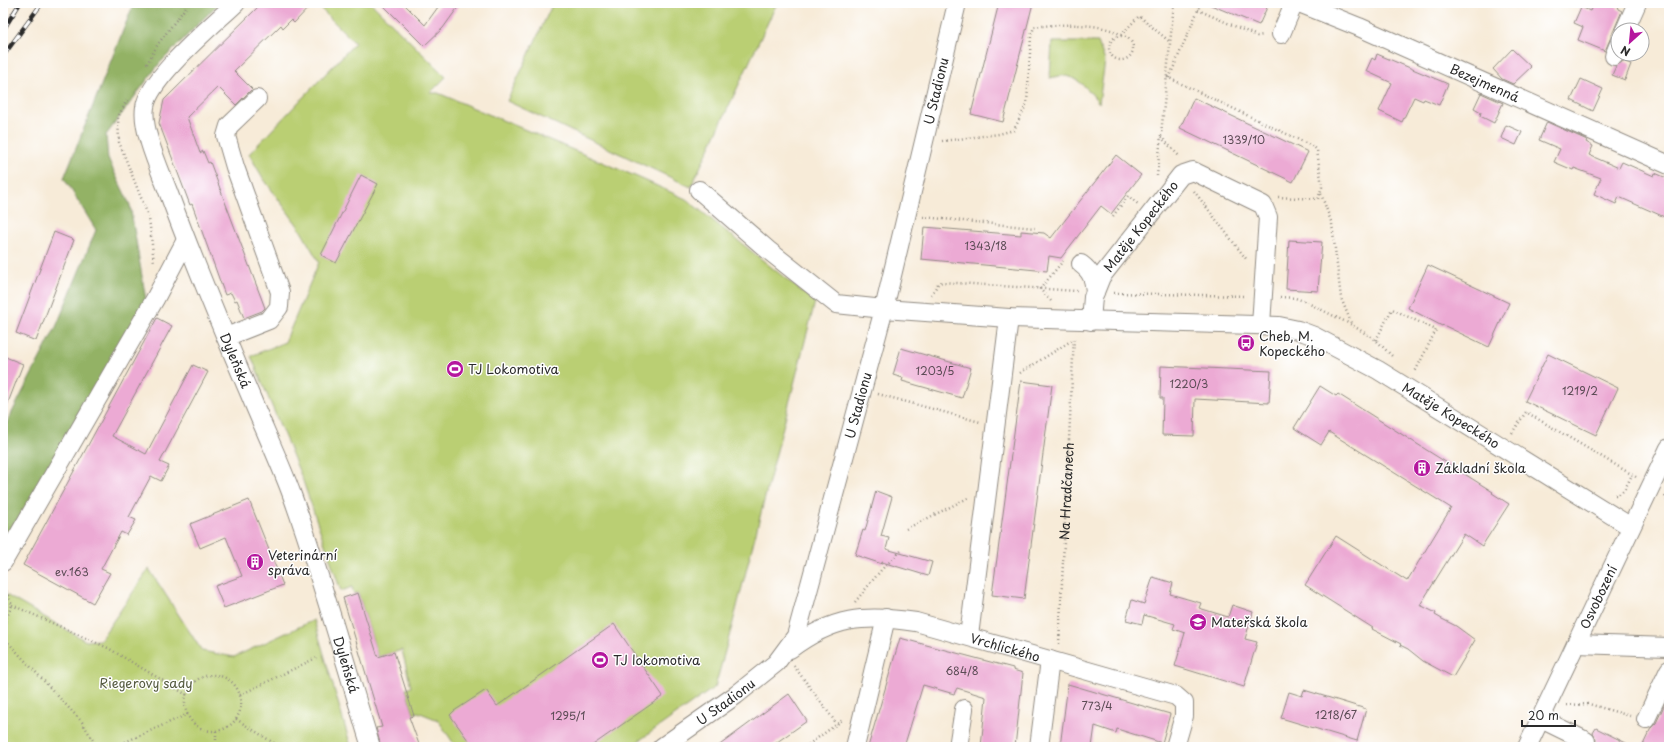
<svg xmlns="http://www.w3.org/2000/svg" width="1672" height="750" font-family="'Playpen Sans',sans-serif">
	<rect width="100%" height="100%" fill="#fff"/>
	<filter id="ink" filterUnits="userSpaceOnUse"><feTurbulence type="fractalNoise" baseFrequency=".025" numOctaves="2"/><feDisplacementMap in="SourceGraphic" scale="8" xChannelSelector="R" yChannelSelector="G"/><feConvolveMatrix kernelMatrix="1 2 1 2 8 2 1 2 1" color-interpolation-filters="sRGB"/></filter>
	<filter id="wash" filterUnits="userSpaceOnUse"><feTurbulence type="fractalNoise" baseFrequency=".012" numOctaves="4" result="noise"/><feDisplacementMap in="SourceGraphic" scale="16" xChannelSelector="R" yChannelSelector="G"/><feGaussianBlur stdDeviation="0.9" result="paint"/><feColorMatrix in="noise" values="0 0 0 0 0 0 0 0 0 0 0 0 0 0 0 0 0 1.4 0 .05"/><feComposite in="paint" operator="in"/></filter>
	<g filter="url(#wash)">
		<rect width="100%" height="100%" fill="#f7ebd8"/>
		<!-- green -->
		<path fill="#bacf73" stroke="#727d4f" d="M315,3H371L446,77L430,93H438L635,176L686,199L815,302L732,626L715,687L630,747H456L438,720L418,712L414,714L406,689L411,687L402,650L378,657L358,593L354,594L352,587L341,591L302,478L251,356L285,342L319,262L298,226L263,178L249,154L355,43Z
			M553,3H777L691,187L507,101Z
			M1052,42H1098L1105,61L1099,103C1091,93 1079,77 1065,76C1060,75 1055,77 1050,78Z
			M149,569L202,651L234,657L314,620L351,747H3V600L6,595L86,641L100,640Z"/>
		<!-- forest -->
		<path fill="#93b265" stroke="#5f6e48" d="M134,3H219L159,64L106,135L108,159L130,205L146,300L3,551V430L56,327L96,230L64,178Z"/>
		<g id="blocks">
			<!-- building -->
			<path fill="#ecaad4" d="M262,3H313L294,23L291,20L283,28L281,25L234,71L252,89L236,105L218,87L187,117L200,153L203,151L208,163L210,162L265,308L262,311L244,318L237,300L235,301L231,293L225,295L192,204L190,205L159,123L164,100Z
				M381,3H403L425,25L441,3H461L443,28L424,46Z
				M999,3H1033L1003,122L971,114Z
				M1206,3H1269L1259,25Z
				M1594,3H1610L1617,6L1618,9L1622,11L1605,51L1578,40L1583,27L1574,23L1581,7L1590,11Z
				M1512,49L1531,67L1513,84L1502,79L1493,69Z
				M1377,54L1448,84L1439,105L1424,99L1423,101L1414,97L1402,122L1379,111L1392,83L1366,71L1372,58L1375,60Z
				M1623,61L1631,64L1625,80L1612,75L1616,66Z
				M1581,79L1603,89L1593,111L1571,100Z
				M1481,93L1503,103L1494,123L1480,116L1481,112L1474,108Z
				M1194,98L1308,152L1293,182L1180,128Z
				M1547,122L1587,140L1586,142L1593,146L1589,155L1619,168L1622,162L1654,176L1655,173L1669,179V219L1619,197L1616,204L1594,194L1601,178L1574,168L1573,170L1554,162L1560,149L1539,140Z
				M1506,125L1522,132L1516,145L1501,138Z
				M1116,155L1141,175L1111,214L1101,206L1061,258L1049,256L1047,271L921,259L924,227L1021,235V231L1044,233L1051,238Z
				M361,175L378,184L336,263L321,255Z
				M54,232L74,240L36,341L16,333Z
				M1289,240L1322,242L1318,291L1286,289Z
				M1428,265L1509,303L1489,347L1443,325L1442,326L1408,308Z
				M157,318L172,326L112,436L146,454L193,365L208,372L160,462L169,466L161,481L151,476L129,517L136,520L127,535L121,532L101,569L110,573L93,603L23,565Z
				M901,348L971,368L962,398L902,381L903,378L893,375Z
				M1548,354L1618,388L1596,435L1525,401Z
				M3,356L23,364L4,413L3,412Z
				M1161,366L1271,371L1269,403L1195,399L1194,436L1162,435L1163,398H1160Z
				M1021,381L1052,385L1024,599L992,595Z
				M1320,386L1336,396L1338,394L1493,492L1492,493L1509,504L1482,546L1464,534L1420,605L1436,613L1435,615L1442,619L1456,626L1475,640L1453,677L1423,661L1408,649L1400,645L1401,644L1372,629L1373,628L1305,585L1336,536L1407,581L1451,508L1329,432L1321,445L1294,428Z
				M876,491L892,497L881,536L889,538L886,549L932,562L928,576L882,562V564L855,555L863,530L865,531Z
				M249,500L283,585L224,608L215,586L242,576L226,537L200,548L190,524Z
				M1153,577L1173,583L1170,594L1201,603L1199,608L1228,617L1232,605L1253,612L1245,639L1257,642L1244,687L1175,666L1185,633L1173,629L1175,624L1144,615L1142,624L1126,620L1132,600L1144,604Z
				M358,593L378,657L394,652L414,716L409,717L420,747H381L376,728L382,727L343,598Z
				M614,624L663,696L590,747H473L450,715L454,711L486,690L497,706Z
				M900,638L1013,668V670L1023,673L1015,747H981L986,697L957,688L954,694L923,685L904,747H868Z
				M1068,684L1170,714L1162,743L1117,729L1116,733L1095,726L1092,747H1060Z
				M1304,690L1366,709L1357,741L1281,718L1289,692L1302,696Z
				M789,694L807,721L770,747H717Z
				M1669,695V747H1642L1651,728L1656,723Z
				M1596,728L1634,747H1594L1596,740L1593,733Z"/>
		</g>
	</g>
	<g filter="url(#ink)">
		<use href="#blocks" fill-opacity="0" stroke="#918b82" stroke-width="1"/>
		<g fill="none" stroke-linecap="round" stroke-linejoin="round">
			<defs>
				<g id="minor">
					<path id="s2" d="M236,3C213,25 149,78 145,107C141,130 161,172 169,194C194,262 222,329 251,397C264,429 280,462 292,495C322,578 345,663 371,747"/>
					<path id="s3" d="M1299,3L1359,27L1669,165"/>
					<path d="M1625,30L1637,3"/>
					<path d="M1281,34L1294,3"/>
					<path d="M1614,56L1618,46"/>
					<path id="s4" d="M699,190L768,250L836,304L884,309L1009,318L1255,325L1279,326L1298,330L1314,336L1378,370L1631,527"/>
					<path d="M1081,264C1092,272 1094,280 1095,292"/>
					<path id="s5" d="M1091,321L1093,297L1101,277L1181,175L1193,171L1263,205L1268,217L1261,325"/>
					<path d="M226,337L269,320L279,307L280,292L235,167L226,136L229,126L257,99"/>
					<path d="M3,562L155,299L186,240"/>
					<path d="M969,636L1009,318"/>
					<path d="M1576,644L1669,647"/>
					<path id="s6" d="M790,649C833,617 864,614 916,622L1176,696L1184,703V716L1175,747"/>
					<path d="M1541,719L1586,741"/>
					<path d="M1646,719L1669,670"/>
					<path id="s7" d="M662,747L736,695L776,663L796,636L884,309L957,3"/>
					<path d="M855,747L886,618"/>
					<path d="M958,747L964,709"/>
					<path d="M1039,747L1050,660"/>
					<path id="s8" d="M1527,747L1669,448"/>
				</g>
			</defs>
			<!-- minor casing -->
			<use href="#minor" stroke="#918b82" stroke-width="20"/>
			<!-- path -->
			<g stroke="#918b82" stroke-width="2.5" stroke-dasharray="1 3" stroke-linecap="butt">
				<path d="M1198,10L1257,36L1264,35"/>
				<circle cx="1121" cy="48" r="12"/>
				<path d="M147,64L158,44L189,3"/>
				<path d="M1167,77L1314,147L1317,150L1322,187L1318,199L1278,197"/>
				<path d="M1169,78L1201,3"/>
				<path d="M127,100L118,117L119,142L149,218L154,262"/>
				<path d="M1161,137L1180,157"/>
				<path d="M942,141L999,134L1014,130L1027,103L1031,36L1034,27C1056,24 1103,22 1121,35L1139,16L1170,42"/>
				<path d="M1157,176L1174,3"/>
				<path d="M1194,191L1247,260"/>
				<path d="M1321,194L1332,224L1341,298L1352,325"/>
				<path d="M1113,216L1128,196L1138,204"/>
				<path d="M923,217L1035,228"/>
				<path d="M1114,293L1245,296"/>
				<path d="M931,295L938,284L942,282L1077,291"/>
				<path d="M1280,297L1295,298L1304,301L1352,325L1376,340L1393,357"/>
				<path d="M1051,301L1040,289L1063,261"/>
				<path d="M1376,340L1392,309L1436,330L1415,372"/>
				<path d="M1020,373L1074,339"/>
				<path d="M878,394L980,422"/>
				<path d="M1512,433L1526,412L1636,477"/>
				<path d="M1615,495C1624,495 1628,482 1632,475"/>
				<path d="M1665,496L1669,505"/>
				<path d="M906,529L970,497"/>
				<path d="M3,584L12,605L3,627"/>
				<path d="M855,602L882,569L901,551"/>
				<path d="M12,605L108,648L187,695"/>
				<path d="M3,637L82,722L97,747"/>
				<path id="s1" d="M1059,644L1074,337"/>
				<path d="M794,666L837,724"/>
				<circle cx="213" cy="703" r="28"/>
				<path d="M240,695L316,658"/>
				<path d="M1567,705L1589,704L1630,716"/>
				<path d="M236,719L280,747"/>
				<path d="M216,731V747"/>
				<path d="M114,747L188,714"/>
				<path d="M805,747L844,719"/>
			</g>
			<!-- minor -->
			<use href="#minor" stroke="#fff" stroke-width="18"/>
			<defs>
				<path id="rail" d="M3,7L5,3
					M3,30L20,3
					M3,56L42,3"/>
			</defs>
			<!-- rail casing -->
			<use href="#rail" stroke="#2b2b2b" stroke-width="4.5"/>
			<!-- rail -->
			<use href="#rail" stroke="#fff" stroke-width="3" stroke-dasharray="9" stroke-linecap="butt"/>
		</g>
	</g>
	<!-- icons -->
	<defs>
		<symbol id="bus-disc" viewBox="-11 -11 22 22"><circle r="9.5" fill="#b5179e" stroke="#fff"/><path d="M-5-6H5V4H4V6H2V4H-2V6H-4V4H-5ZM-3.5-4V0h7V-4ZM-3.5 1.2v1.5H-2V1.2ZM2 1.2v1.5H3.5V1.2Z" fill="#fff"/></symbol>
		<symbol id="stadium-disc" viewBox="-11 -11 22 22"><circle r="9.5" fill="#b5179e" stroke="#fff"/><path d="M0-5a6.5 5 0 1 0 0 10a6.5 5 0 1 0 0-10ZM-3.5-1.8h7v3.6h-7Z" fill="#fff"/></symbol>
		<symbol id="building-disc" viewBox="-11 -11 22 22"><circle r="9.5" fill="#b5179e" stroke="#fff"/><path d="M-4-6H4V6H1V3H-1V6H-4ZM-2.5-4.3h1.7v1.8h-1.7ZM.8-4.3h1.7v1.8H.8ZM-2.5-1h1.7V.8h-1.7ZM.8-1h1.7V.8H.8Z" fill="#fff"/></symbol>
		<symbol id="school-disc" viewBox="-11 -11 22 22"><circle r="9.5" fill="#b5179e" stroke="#fff"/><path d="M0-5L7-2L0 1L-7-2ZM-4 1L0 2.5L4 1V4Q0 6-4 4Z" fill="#fff"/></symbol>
	</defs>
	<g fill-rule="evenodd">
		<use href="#bus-disc" x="1236" y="333" width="20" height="20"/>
		<use href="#stadium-disc" x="445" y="359" width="20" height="20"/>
		<use href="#building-disc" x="1412" y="458" width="20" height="20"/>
		<use href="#building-disc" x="245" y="552" width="20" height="20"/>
		<use href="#school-disc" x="1188" y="612" width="20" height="20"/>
		<use href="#stadium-disc" x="590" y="650" width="20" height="20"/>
	</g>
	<g text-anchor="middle" stroke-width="3" stroke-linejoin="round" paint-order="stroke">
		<!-- number labels -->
		<g font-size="11" fill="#5b4b55">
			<text x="1244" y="144">1339/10</text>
			<text x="986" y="250">1343/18</text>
			<text x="935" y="375">1203/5</text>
			<text x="1189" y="388">1220/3</text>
			<text x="1580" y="395">1219/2</text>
			<text x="72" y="576">ev.163</text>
			<text x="962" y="675">684/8</text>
			<text x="1097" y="710">773/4</text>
			<text x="1336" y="719">1218/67</text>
			<text x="568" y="720">1295/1</text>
		</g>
		<!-- street labels -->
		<g font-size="13" fill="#2b2b2b" stroke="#fff">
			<text dy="5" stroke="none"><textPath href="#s3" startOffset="202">Bezejmenná</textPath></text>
			<text dy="5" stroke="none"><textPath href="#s7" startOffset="738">U Stadionu</textPath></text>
			<text dy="5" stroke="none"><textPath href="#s5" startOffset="110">Matěje Kopeckého</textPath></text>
			<text dy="5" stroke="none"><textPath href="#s2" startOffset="410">Dyleňská</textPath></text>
			<text dy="5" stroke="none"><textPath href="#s7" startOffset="414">U Stadionu</textPath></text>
			<text dy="5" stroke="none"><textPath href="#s4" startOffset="817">Matěje Kopeckého</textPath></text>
			<text dy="5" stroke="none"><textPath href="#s1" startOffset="153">Na Hradčanech</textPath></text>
			<text dy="5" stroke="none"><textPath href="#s8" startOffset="166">Osvobození</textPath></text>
			<text dy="5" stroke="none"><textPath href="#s6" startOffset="226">Vrchlického</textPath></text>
			<text dy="5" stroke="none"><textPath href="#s2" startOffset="734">Dyleňská</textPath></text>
			<text dy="5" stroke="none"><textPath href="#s7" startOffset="78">U Stadionu</textPath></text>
		</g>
		<!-- poi labels -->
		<g font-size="13" fill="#2b2b2b" stroke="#fff" text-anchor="start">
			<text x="1259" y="341">Cheb, M.<tspan x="1259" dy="15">Kopeckého</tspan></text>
			<text x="468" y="374">TJ Lokomotiva</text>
			<text x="1435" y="473">Základní škola</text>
			<text x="268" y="560">Veterinární<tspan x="268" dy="15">správa</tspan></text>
			<text x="1211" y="627">Mateřská škola</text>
			<text x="613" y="665">TJ lokomotiva</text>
		</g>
		<!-- park labels -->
		<g font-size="13" fill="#565c41" stroke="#fff">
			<text x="146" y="688">Riegerovy sady</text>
		</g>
	</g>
	<!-- margin -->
	<rect width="1672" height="750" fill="none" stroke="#fff" stroke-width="16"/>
	<!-- north arrow -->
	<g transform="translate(1630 42) rotate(207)"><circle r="19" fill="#ffffff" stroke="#aaaaaa"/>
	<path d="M0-3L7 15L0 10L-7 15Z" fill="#b5179e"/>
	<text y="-6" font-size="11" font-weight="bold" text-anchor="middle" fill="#2b2b2b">N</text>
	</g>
	<!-- scale -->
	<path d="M1522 720v6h53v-6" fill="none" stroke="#2b2b2b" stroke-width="2"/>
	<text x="1528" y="720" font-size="12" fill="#2b2b2b" stroke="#ffffff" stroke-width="3" paint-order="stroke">20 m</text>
</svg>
